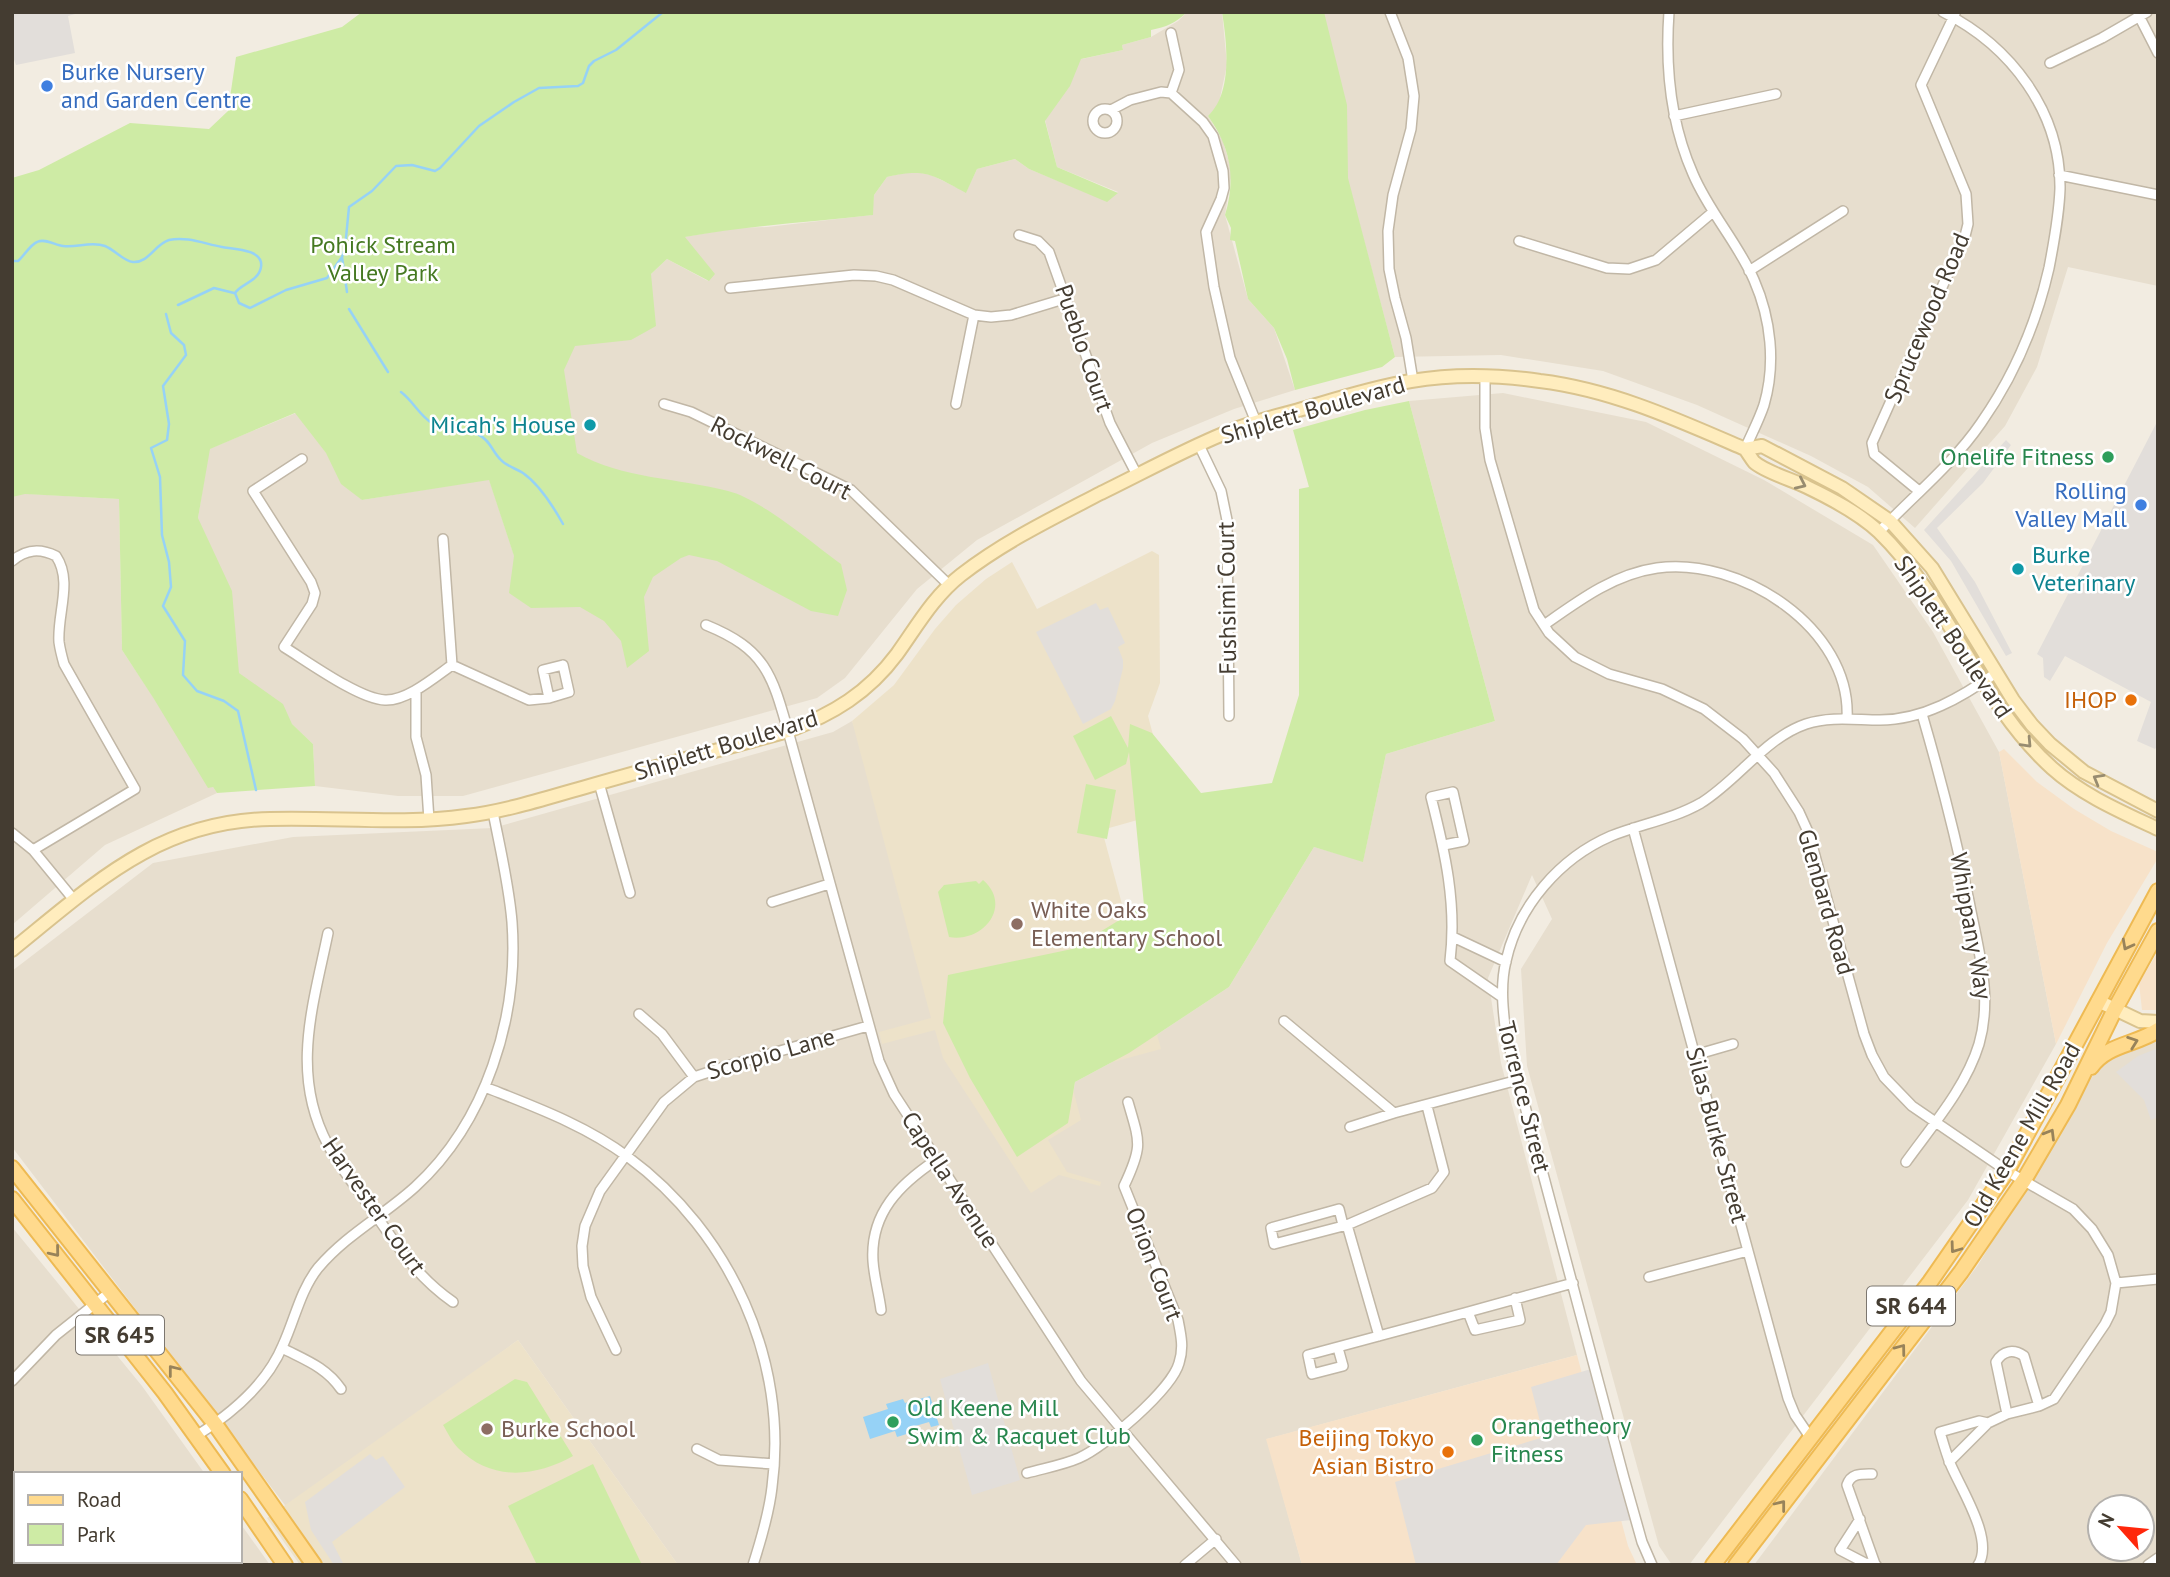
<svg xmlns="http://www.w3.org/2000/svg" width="2170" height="1577" font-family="'PT Sans',sans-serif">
	<rect width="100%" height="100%" fill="#f2ece1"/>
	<!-- residential -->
	<path fill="#e7dece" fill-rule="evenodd" d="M1187,12H1222L1227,65L1218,107L1208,116L1223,141L1232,172L1225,215L1248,299L1274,328L1295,390L1234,409L1152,443L977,540L917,589L845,678L817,698L463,796H398L315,786L313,744L219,656L198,518L209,449L296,413L362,500L489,479L531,607L570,473L543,331L651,274L667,259L708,281L684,237L736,228L767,227L872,215L874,195L887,177L912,171L931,175L966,192L977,169L1015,159L1029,169L1107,201L1118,192L1057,167L1041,104L1059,64L1123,50L1122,45L1151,37L1178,21Z
		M1303,12H2158V286L2068,267L2037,367L2005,426L1915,528L1868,487L1811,456L1697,405L1603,371L1501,355L1395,357Z
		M1503,393L1646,422L1764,480L1873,545L1933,632L1999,752L2056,1044L1968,1200L1689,1565H1672L1659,1546L1527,1066L1521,969L1552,919L1532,875L1488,978L1501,1063L1577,1355L1267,1439L1302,1565H678L518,1340L288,1509L12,1147V971L153,863L293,837L493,828L833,732L852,721L948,975L1068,1123L1075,1082L1129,1053L1229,987L1314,847L1363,861L1386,754L1495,721L1409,401Z
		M12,493L119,499L122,650L217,793L105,845L12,925Z
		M2158,1035V1565H1754L1978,1265L2104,1057ZM2100,1507H2142V1549H2100Z
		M12,1227L142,1386L205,1474H16V1561H240V1523L270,1565H12Z"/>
	<!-- commercial -->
	<path fill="#f7e2c9" d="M2004,749L2037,782L2074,809L2111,831L2158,852V858L2107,943L2056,1044L1999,752Z
		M2158,952V1010H2142L2139,983Z
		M1577,1355L1628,1546L1637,1565H1302L1266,1439Z"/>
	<!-- education -->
	<path fill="#ede2c9" d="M1152,551L1159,555L1160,683L1148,716L1173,810L1102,830L1161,1049L1069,1074L1081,1120L1048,1140L1067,1172L1101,1182L1100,1186L1059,1175L1031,1193L943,1058L935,1030L882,1044L879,1032L931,1018L852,721L894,685L935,629L956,605L986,579L1012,562L1037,609Z
		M518,1340L678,1565H300L267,1518Z"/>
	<!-- green -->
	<path fill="#ceeba5" d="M362,12H1187C1176,23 1166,27 1151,30V37L1122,45L1123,50L1081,59L1070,86L1045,121L1057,167L1118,193L1107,202L1029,169L1015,159L977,169L966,193C932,175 926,168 887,177L874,195L873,215C810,222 747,226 685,237L715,274L709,281L667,259L651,274L656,326L631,340L575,346L564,370L577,453C622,479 679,478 728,491C761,499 812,543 841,564L847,590L838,616L811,611L717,561L689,555L681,558L653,577L644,597L649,651L627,668L621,641L604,621L580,607L531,608L509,593L514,556L489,480L362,500L341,484L326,453L295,413L210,449L198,518L232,591L239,673L283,704L292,724L313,744L315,786L217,793L213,787L208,788L154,699L122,650L119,499L25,494L12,497V178L39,170L130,123L209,129L228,111L236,57L342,27Z
		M1222,12H1324L1347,105L1348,178L1395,357L1382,367L1295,390L1287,359L1274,328L1248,299L1235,241L1230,240L1231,228L1225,215C1236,178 1231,148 1208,116C1233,93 1227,43 1222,12Z
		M1409,401L1495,721L1386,754L1363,862L1314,847L1229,987L1129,1053L1075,1082L1068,1123L1017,1157L970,1078L943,1023L948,975L1072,949L1144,905L1129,752L1126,764L1095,780L1073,736L1111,716L1128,748L1130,724L1152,733L1201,793L1272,783L1299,695V489L1309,487L1293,430L1365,410Z
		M1086,784L1116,790L1107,839L1077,833Z
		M983,880C1013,906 983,943 949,937L938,892L944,885L976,881L979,884Z
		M515,1379L527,1382L573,1456C535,1477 492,1482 458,1448C452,1442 448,1433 443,1425Z
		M593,1464L642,1565H537L508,1506Z"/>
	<!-- parking -->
	<path fill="#e2deda" d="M12,12H82L68,16L75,53L16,65L12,54Z
		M2158,420V745L2155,749L2137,741L2151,702L2065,656L2050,681L2044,677L2043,658L2037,654Z
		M2006,440L2011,445L1983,483L1937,528L1975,582L2012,653L2006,656L1951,561L1924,530Z
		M1096,603L1100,610L1108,607L1125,643L1118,647L1123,660V668L1115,701L1111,709L1083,724L1036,632Z
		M2158,1048V1117L2151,1120L2144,1100L2116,1072L2138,1056Z
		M988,1363L1020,1480L972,1495L940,1379Z
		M1591,1369L1631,1520L1586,1525L1556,1565H1416L1395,1482L1544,1437L1531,1387Z
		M370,1454L376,1460L383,1456L405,1487L332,1542L344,1565H334L311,1530L305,1502Z"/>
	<!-- water -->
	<path fill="#96d2f6" d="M930,1396L939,1425L931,1427L929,1422L912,1427L913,1432L897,1437L895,1431L870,1439L863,1417L888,1409L886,1404L903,1399L905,1403Z"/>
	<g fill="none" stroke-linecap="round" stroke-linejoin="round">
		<!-- stream -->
		<path stroke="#96d2f6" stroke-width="2.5" d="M342,257L347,292
			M12,261H18C24,256 30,245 37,242C45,238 55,245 63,246C77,248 91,241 105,246C115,250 123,261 133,262C149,263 155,244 169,240C187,236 205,244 222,247C233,249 264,249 261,267C259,281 241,284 235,293L239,303L250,308L286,290L327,278L342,257L345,248L349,207L372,191L396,166L412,165L435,171L440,168L479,126L514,102L539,88L578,86L583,83L589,66L594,61L616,50L663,12
			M178,305L214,288L234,293
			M349,309L388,372
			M166,314L171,333L184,345L186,355L163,386L169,424L167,440L151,448L160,477L162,535L169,562L171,587L163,606L185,641L183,675L197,691L224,701L238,711L256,790
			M401,392C413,401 420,416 432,423C447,432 464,427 479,435C490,440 492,451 500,459C506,466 515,468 523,473C540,485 553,506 563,524"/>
		<defs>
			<path id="street" d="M1390,12L1408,58L1414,96L1411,129L1393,195L1388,231L1389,269L1395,298L1406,338L1413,381
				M1669,12C1665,68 1670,122 1693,174C1709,212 1738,243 1754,280C1771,319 1776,364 1764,405C1759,420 1751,435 1745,449
				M2138,14L2158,53
				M2050,63L2102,38L2147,12
				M1171,93L1179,70L1171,33
				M1093 121a12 12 0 1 1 24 0a12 12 0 1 1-24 0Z
				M1111,110L1130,100L1161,92L1171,93L1203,122L1213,136L1223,171L1224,188L1221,199L1206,232L1214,287L1230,358L1256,422
				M1674,116L1776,94
				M2059,175L2158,195
				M1019,235L1038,241L1049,252L1110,423L1137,475
				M1519,241L1607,268L1629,269L1656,260L1713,212
				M1749,271L1843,211
				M730,288L854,275L876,276L893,280L974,315L991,317L1011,315L1067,298
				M1485,378V428L1490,460L1534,610L1549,633L1575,657L1609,674L1662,689L1704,709L1743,739L1774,773L1799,812L1809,834L1864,1034L1872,1055L1884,1077L1912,1106L2007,1171L2073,1209L2092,1229L2108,1255L2116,1283L2111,1312L2105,1324L2054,1399L2039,1406
				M664,404L691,412L851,490L949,585
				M956,404L974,315
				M1199,445L1221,491L1227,520L1229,716
				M302,459L253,491L311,582L315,593L312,604L284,647C307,661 359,699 385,700C407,701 435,677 452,665L443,539
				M1919,491L1874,454L1872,443L1965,236L1968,224L1966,194L1921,85L1955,14
				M1879,532C1913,496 1953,464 1981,423C2014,376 2036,325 2049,268C2054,242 2059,216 2060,189C2061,112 2011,46 1943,12
				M12,561C26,549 40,548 56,556C73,581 57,614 59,642C60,649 62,657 64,664L135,789L33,850
				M706,625C765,649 772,674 788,731L879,1061L894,1094L1081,1381L1236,1565
				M1544,625C1578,601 1614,574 1657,568C1739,556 1852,628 1847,719
				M452,665L529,700L549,698L569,692L563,665L543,670L549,698
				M416,691V737L426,775L429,820
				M599,783L630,893
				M1633,828L1788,1398L1795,1415L1810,1437
				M12,833L33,850L74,900
				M1444,845L1464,841L1453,792L1431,797C1445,852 1457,904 1450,961L1502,997
				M772,902L829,884
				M328,933C313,1006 290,1074 328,1145C340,1168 358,1190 373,1211C398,1247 417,1277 453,1302
				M1453,937L1506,962
				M639,1014L662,1034L694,1077
				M1284,1021L1394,1113
				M1695,1055L1733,1044
				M485,1087C535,1107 585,1125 628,1157C730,1232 789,1361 772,1487C769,1514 761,1540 753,1565
				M1350,1127L1394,1113L1518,1080
				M1906,1162C1932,1126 1966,1087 1979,1044C1993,996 1978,949 1969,901C1956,838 1940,776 1922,714
				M1343,1225L1339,1209L1271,1228L1274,1244L1347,1225L1432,1188L1444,1172L1427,1106
				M1347,1225L1379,1336
				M1649,1277L1748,1251
				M2116,1283L2158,1279
				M1515,1298L1520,1320L1475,1330L1468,1312L1573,1283
				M881,1310C879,1294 874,1277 873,1261C870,1213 900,1184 936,1160
				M282,1348C305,1360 326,1367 341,1389
				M1338,1348L1343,1366L1312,1374L1308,1355L1468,1312
				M616,1350L591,1297L583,1266L582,1246L585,1226L600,1191L664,1102L694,1077L727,1066L868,1026
				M12,1381L56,1335L110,1292
				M196,1436C231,1414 267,1384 283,1345C295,1319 300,1291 318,1268C347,1234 383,1216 415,1187C486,1122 519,1017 512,922C509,885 500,848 493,812
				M697,1449L719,1460L774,1464
				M1949,1462L1988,1423
				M1027,1473C1045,1468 1063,1465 1079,1458C1105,1447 1172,1389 1179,1363C1184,1348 1181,1335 1178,1320L1124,1186C1143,1146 1140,1143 1128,1102
				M1872,1474C1861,1474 1851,1473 1847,1485L1875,1564
				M1860,1519L1840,1550L1865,1563L1876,1565
				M1185,1565L1216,1539
				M1652,1565L1642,1542L1624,1478L1506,1035C1503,1011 1500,985 1506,961C1518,906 1560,858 1611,836C1641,824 1673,819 1701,803C1738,780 1765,738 1806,724C1831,716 1855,720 1880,720C1923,720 1962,697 1996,673
				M1978,1565C1995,1540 1960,1488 1950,1463C1946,1453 1943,1442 1940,1432L1979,1421L1988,1423L2007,1414L2039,1406L2024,1356C2014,1349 2003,1350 1996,1362L2007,1414
				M2148,1565L2158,1558"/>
			<path id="secondary" d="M1745,449L1762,446L1842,488L1890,521L1932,568L2013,700L2032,725L2050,744L2084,772L2158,811
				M12,950C94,884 158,821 270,819C336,817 401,825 466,816C508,811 549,797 589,786C655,767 722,749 788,731C833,714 868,693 897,654C917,626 934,596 961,575C1005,541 1053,518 1101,493C1142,473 1182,451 1223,434C1249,422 1278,416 1306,408C1340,398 1375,387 1411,381C1452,374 1499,375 1540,381C1613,390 1678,420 1745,449C1748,453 1751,458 1754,462C1765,472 1793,480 1807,487C1832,499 1859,513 1879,532C1950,601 1978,701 2052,768C2082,795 2122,812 2158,829
				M2098,1001L2140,1021L2158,1022"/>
			<path id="primary" d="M2091,1067C2107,1044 2136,1045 2158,1030
				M12,1168L215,1424L314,1565
				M12,1199L165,1393L223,1474
				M240,1499L285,1565
				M1713,1565L1930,1282L2007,1171L2158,891
				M1736,1565L1961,1272L2024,1180L2068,1105L2115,1009L2158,931"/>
		</defs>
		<!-- street casing -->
		<use href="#street" stroke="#c1b7a6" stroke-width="12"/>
		<!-- secondary casing -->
		<use href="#secondary" stroke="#d9c38e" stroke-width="16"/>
		<!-- primary casing -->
		<use href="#primary" stroke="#eeba53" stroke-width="18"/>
		<!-- street -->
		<use href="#street" stroke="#fff" stroke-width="9"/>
		<!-- secondary -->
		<use href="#secondary" stroke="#ffedbe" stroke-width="12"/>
		<!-- primary -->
		<use href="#primary" stroke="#ffda8d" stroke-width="14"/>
	</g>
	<!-- one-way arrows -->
	<defs><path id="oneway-chevron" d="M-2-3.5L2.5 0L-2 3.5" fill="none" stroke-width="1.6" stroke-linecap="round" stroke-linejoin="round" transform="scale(1.75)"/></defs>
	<g stroke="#988c70">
		<use href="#oneway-chevron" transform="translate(1801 484) rotate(25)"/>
		<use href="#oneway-chevron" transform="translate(2027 743) rotate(47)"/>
		<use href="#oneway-chevron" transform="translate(2098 779) rotate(-150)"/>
	</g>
	<g stroke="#98835a">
		<use href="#oneway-chevron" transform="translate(2127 945) rotate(118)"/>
		<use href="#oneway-chevron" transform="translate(2133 1042) rotate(-20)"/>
		<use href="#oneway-chevron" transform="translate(2050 1134) rotate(-59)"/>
		<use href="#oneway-chevron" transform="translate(1955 1248) rotate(126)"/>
		<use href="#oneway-chevron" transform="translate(55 1252) rotate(51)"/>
		<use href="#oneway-chevron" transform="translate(1901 1349) rotate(-53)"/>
		<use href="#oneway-chevron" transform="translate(173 1370) rotate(-128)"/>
		<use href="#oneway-chevron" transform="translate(1781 1505) rotate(-52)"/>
	</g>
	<!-- markers -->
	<g fill="#3f7fe0" stroke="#fff" stroke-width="2.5">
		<circle cx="47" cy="86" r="7"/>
		<circle cx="2141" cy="505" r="7"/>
	</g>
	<g fill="#0f9aa8" stroke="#fff" stroke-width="2.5">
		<circle cx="590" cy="425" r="7"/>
		<circle cx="2018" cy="569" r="7"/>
	</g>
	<g fill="#2e9e5b" stroke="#fff" stroke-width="2.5">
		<circle cx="2108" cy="457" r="7"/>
		<circle cx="893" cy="1422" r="7"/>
		<circle cx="1477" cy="1440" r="7"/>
	</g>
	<g fill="#e8710a" stroke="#fff" stroke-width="2.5">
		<circle cx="2131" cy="700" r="7"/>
		<circle cx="1448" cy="1452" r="7"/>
	</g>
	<g fill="#8d6e63" stroke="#fff" stroke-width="2.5">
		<circle cx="1017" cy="924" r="7"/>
		<circle cx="487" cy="1429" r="7"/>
	</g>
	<g text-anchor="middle" stroke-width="5" stroke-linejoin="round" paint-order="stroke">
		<!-- shield labels -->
		<g fill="#fff" stroke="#7c766f" stroke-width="2">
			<rect x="1867" y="1286.5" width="88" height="39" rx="5"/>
			<rect x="76" y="1315.5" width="88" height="39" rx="5"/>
		</g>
		<g font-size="23" font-weight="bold" fill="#443c31">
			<text x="1911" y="1314">SR 644</text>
			<text x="120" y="1343">SR 645</text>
		</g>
		<!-- shop labels -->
		<g font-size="24" fill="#366cbe" stroke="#fff" text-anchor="start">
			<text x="61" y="80">Burke Nursery<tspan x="61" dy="28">and Garden Centre</tspan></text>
			<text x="2127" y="499" text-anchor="end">Rolling<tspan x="2127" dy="28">Valley Mall</tspan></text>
		</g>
		<!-- park labels -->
		<g font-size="24" fill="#457921" stroke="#fff">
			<text x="383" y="253">Pohick Stream<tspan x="383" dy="28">Valley Park</tspan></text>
		</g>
		<!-- street labels -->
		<g font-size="24" fill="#443c31" stroke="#fff">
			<text transform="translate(1927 318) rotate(-67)" y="8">Sprucewood Road</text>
			<text transform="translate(1084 348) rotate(71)" y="8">Pueblo Court</text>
			<text transform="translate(1313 410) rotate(-16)" y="8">Shiplett Boulevard</text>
			<text transform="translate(781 458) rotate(27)" y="8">Rockwell Court</text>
			<text transform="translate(1227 598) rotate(-91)" y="8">Fushsimi Court</text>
			<text transform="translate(1953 637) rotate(56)" y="8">Shiplett Boulevard</text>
			<text transform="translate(726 745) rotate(-17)" y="8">Shiplett Boulevard</text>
			<text transform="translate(1826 902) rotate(74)" y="8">Glenbard Road</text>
			<text transform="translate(1971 926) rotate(80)" y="8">Whippany Way</text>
			<text transform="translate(771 1054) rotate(-16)" y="8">Scorpio Lane</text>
			<text transform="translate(1524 1097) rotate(76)" y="8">Torrence Street</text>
			<text transform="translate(1717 1135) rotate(75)" y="8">Silas Burke Street</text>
			<text transform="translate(2022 1135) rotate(-60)" y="8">Old Keene Mill Road</text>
			<text transform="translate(950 1180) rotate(57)" y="8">Capella Avenue</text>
			<text transform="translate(374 1206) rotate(55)" y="8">Harvester Court</text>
			<text transform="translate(1154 1264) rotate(69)" y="8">Orion Court</text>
		</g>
		<!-- culture labels -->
		<g font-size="24" fill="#0d838f" stroke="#fff" text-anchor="end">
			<text x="576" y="433">Micah's House</text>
			<text x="2032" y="563" text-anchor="start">Burke<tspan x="2032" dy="28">Veterinary</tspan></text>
		</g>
		<!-- leisure labels -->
		<g font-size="24" fill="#27864d" stroke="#fff" text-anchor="start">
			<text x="2094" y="465" text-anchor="end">Onelife Fitness</text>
			<text x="907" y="1416">Old Keene Mill<tspan x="907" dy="28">Swim &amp; Racquet Club</tspan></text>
			<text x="1491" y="1434">Orangetheory<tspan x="1491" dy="28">Fitness</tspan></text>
		</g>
		<!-- food labels -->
		<g font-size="24" fill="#c56008" stroke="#fff" text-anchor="end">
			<text x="2117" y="708">IHOP</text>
			<text x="1434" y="1446">Beijing Tokyo<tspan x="1434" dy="28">Asian Bistro</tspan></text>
		</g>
		<!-- education labels -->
		<g font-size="24" fill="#785e54" stroke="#fff" text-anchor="start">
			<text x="1031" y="918">White Oaks<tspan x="1031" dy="28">Elementary School</tspan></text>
			<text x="501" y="1437">Burke School</text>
		</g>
	</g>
	<!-- border -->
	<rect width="2170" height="1577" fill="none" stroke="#443c31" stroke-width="28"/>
	<!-- legend -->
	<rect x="14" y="1472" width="228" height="91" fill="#ffffff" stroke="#b4b1ad" stroke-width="2"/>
	<rect x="28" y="1495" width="35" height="10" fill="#ffda8d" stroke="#b4b1ad" stroke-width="2"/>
	<text x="77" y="1507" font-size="21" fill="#443c31">Road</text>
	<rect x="28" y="1524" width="35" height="21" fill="#ceeba5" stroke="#b4b1ad" stroke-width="2"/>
	<text x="77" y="1542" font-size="21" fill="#443c31">Park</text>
	<!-- north arrow -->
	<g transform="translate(2121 1528) rotate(297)"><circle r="33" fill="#ffffff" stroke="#b4b1ad" stroke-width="2"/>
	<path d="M0-5L12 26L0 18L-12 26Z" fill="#ff270b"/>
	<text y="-10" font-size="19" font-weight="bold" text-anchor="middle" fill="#443c31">N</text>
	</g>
</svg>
